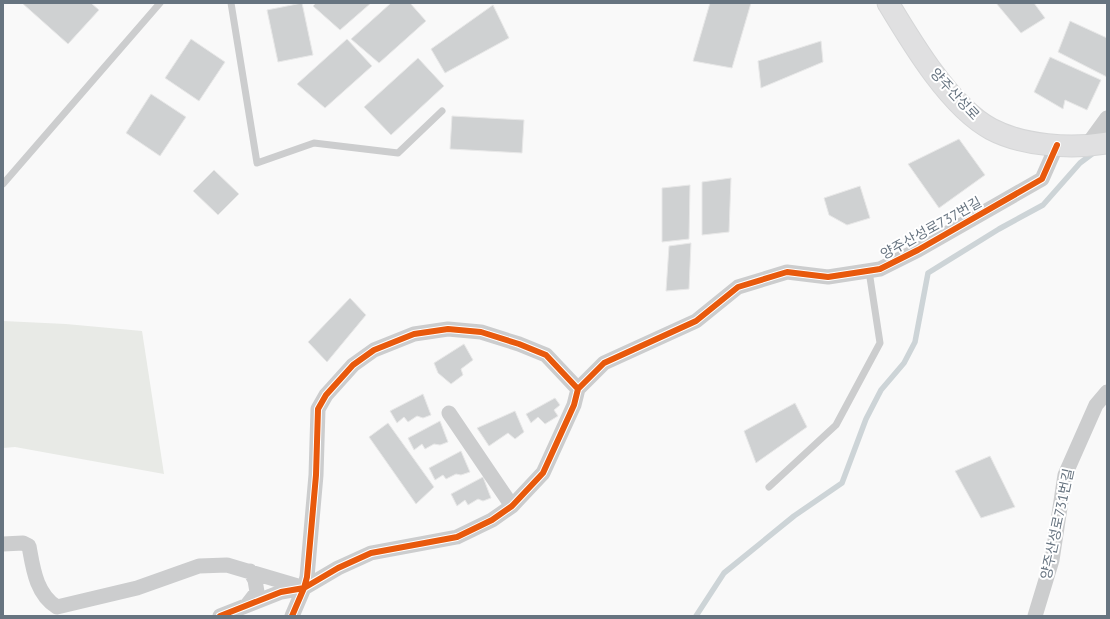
<svg xmlns="http://www.w3.org/2000/svg" width="1110" height="619" font-family="'PT Sans','Noto Sans KR',sans-serif">
	<rect width="100%" height="100%" fill="#f9f9f9"/>
	<!-- green -->
	<path fill="#e8eae6" d="M3,321L66,324L142,331L164,474L15,447L3,448Z"/>
	<g fill="none" stroke-linecap="round" stroke-linejoin="round">
		<!-- stream -->
		<path stroke="#cdd4d7" stroke-width="5.5" d="M696,616L724,573L794,516L842,483L866,419L881,390L904,363L915,342L928,273L999,229L1043,205L1080,163L1096,151"/>
	</g>
	<!-- building -->
	<path fill="#cfd1d2" stroke="#e8e8e8" d="M22,3H91L99,10L68,44Z
		M302,3L313,55L278,62L267,10Z
		M316,3H371L340,30L313,6Z
		M391,3H410L426,21L379,63L351,39Z
		M710,3H751L732,68L693,61Z
		M996,3H1034L1045,18L1021,33Z
		M493,5L509,38L445,73L431,49Z
		M1070,21L1107,38V77L1058,52Z
		M191,39L225,62L199,101L165,78Z
		M347,39L372,66L325,108L297,84Z
		M821,41L823,62L761,88L758,61Z
		M1050,57L1101,80L1087,110L1065,100L1063,109L1034,92Z
		M418,58L444,86L391,135L364,107Z
		M151,94L186,117L160,156L126,133Z
		M452,116L524,120L522,153L450,149Z
		M959,139L985,175L939,208L908,164Z
		M214,170L239,194L218,215L193,191Z
		M731,178L729,232L702,235V182Z
		M690,185L689,239L662,242V188Z
		M860,186L870,218L847,225L829,215L824,198Z
		M691,243L689,289L666,291L669,246Z
		M350,298L366,315L327,362L308,342Z
		M464,344L473,360L461,369L463,375L451,384L438,373L434,363Z
		M423,394L431,415L423,418L417,416L408,422L404,417L397,423L390,411Z
		M555,398L560,405L554,410L558,416L545,424L538,417L531,423L526,414Z
		M795,403L807,427L756,463L744,431Z
		M515,411L524,432L515,439L508,433L489,446L477,428Z
		M440,421L448,442L440,445L434,444L425,449L422,444L414,450L408,438Z
		M388,423L434,487L416,504L369,437Z
		M461,451L470,472L461,475L456,474L446,479L443,475L435,480L429,468Z
		M990,456L1015,507L981,518L955,471Z
		M483,477L491,498L483,501L478,499L468,505L465,500L457,506L451,494Z"/>
	<g fill="none" stroke-linecap="round" stroke-linejoin="round">
		<defs>
			<path id="secondary" d="M888,3C912,43 950,107 991,129C1023,146 1071,149 1107,143"/>
		</defs>
		<!-- secondary casing -->
		<use href="#secondary" stroke="#d5d6d7" stroke-width="23"/>
		<!-- lane -->
		<path stroke="#cccdce" stroke-width="7" d="M231,3L257,163L314,143L398,153L442,111
			M3,184L160,3
			M769,487L836,425L880,343L869,271"/>
		<!-- street -->
		<path stroke="#cccdce" stroke-width="15" d="M1088,144L1107,118
			M449,413L512,506
			M3,544L23,543L29,546C33,568 36,594 57,607L137,588L199,566L227,565L301,587
			M247,605L257,592L255,580L250,571
			M220,616L281,592L304,588L338,568L371,553L457,537L492,520L512,506L543,473L574,405L578,389L604,363L696,321L738,287L787,272L828,277L880,269L918,250L1042,179L1057,145
			M292,616L304,588L307,577L316,475L318,409L326,395L353,365L374,350L414,334L448,329L481,332L519,344L546,355L578,389
			M1035,616L1052,560L1065,475L1096,405L1107,392"/>
		<!-- secondary -->
		<use href="#secondary" stroke="#e0e0e1" stroke-width="21"/>
		<defs>
			<path id="cycleway" d="M220,616L281,592L304,588L338,568L371,553L457,537L492,520L512,506L543,473L574,405L578,389L604,363L696,321L738,287L787,272L828,277L880,269L918,250L1042,179L1057,145
				M292,616L304,588L307,577L316,475L318,409L326,395L353,365L374,350L414,334L448,329L481,332L519,344L546,355L578,389"/>
		</defs>
		<!-- cycleway casing -->
		<use href="#cycleway" stroke="#fff" stroke-width="8"/>
		<!-- cycleway -->
		<use href="#cycleway" stroke="#e8590c" stroke-width="6"/>
	</g>
	<g text-anchor="middle" stroke-width="4" stroke-linejoin="round" paint-order="stroke">
		<!-- street labels -->
		<g font-size="14" fill="#677480" stroke="#fff">
			<text transform="translate(955 94) rotate(47)" y="5">양주산성로</text>
			<text transform="translate(931 228) rotate(-29)" y="5">양주산성로737번길</text>
			<text transform="translate(1057 524) rotate(-78)" y="5">양주산성로731번길</text>
		</g>
	</g>
	<!-- border -->
	<rect width="1110" height="619" fill="none" stroke="#677480" stroke-width="8"/>
</svg>
